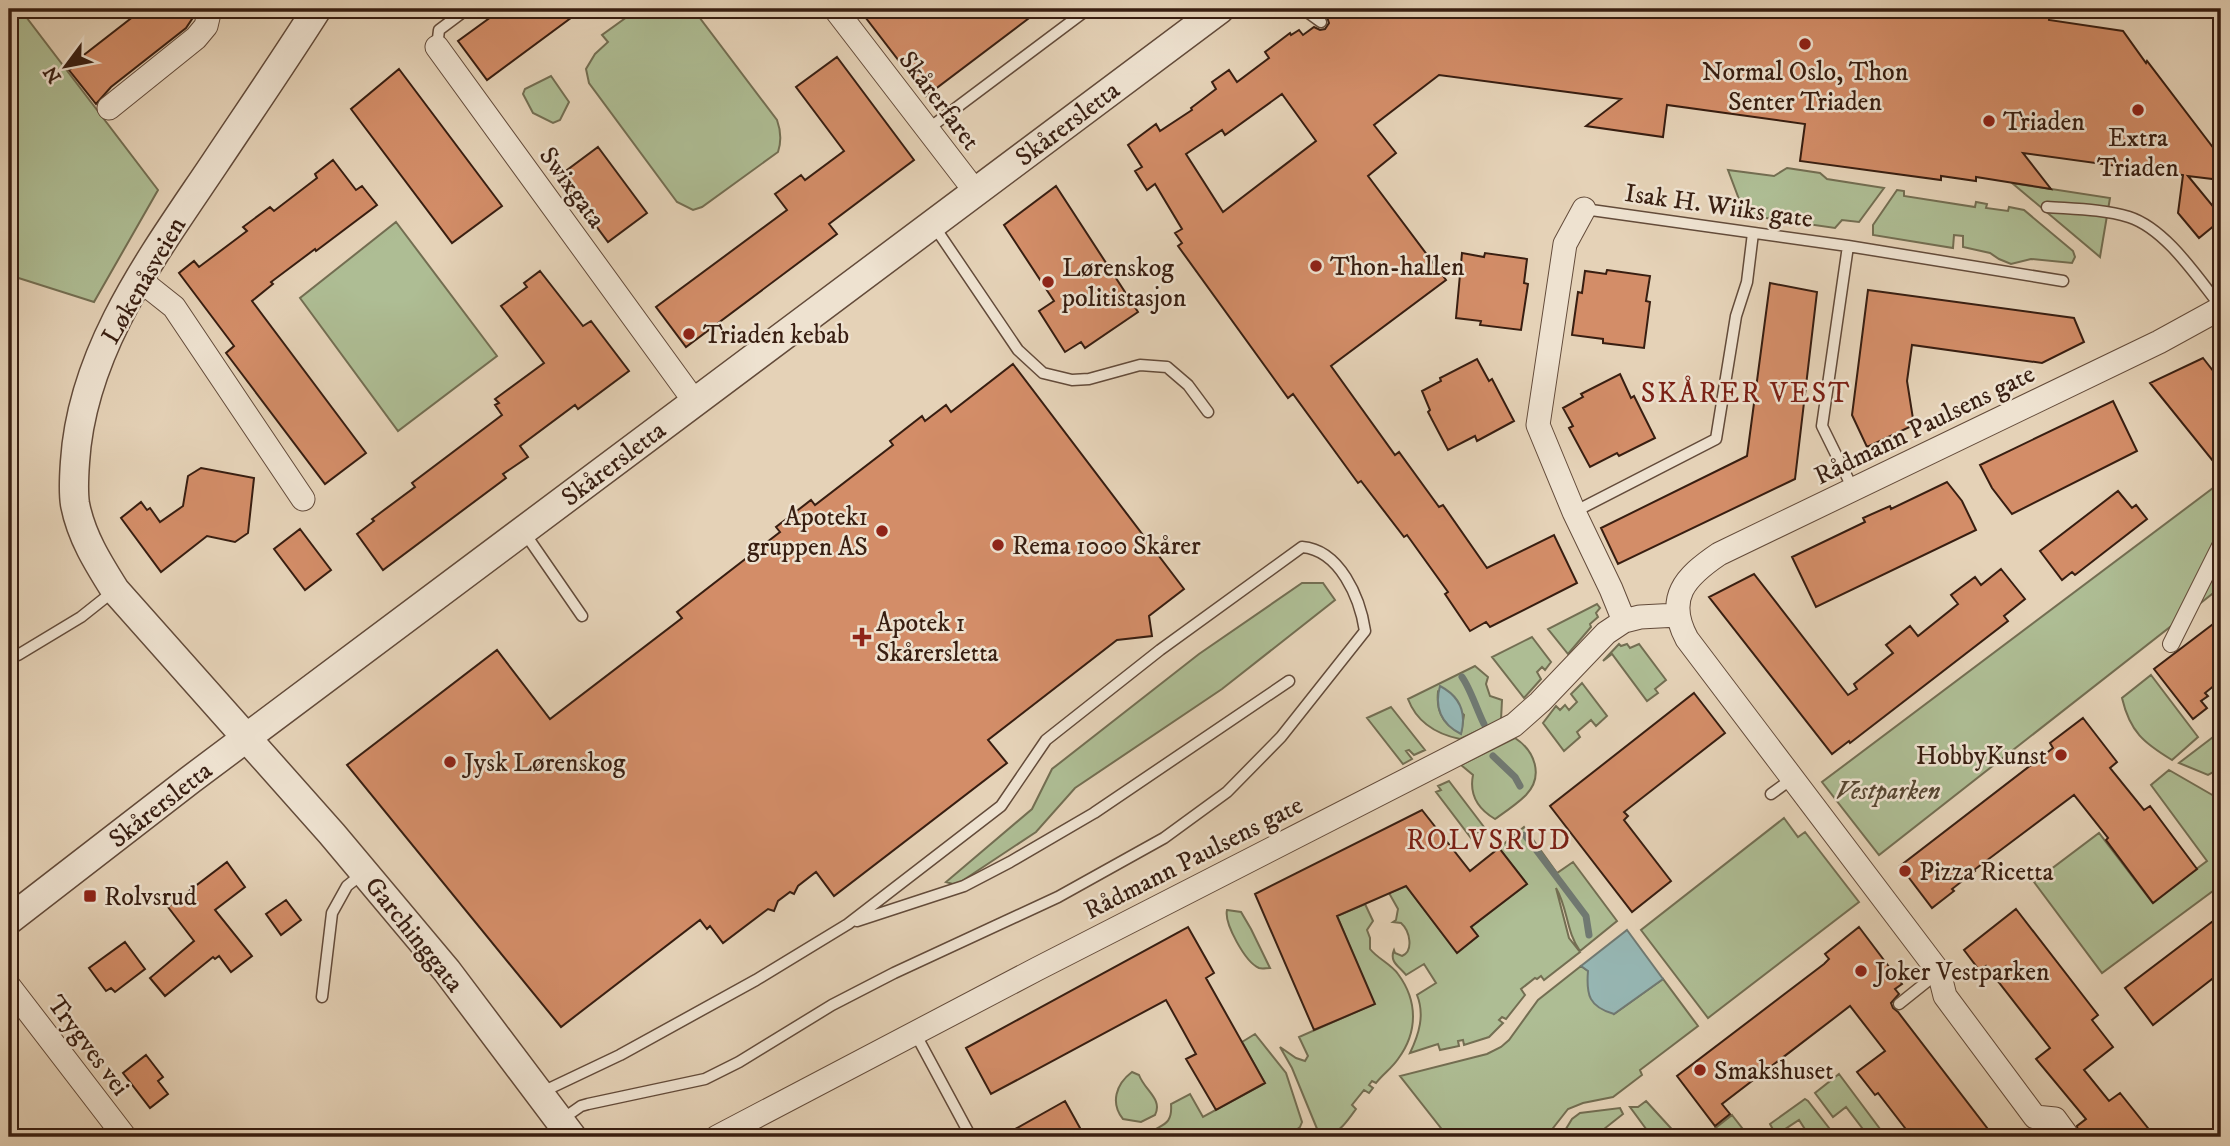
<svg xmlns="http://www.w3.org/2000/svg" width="2230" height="1146" font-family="'IM FELL DW Pica',serif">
	<rect width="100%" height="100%" fill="#e5d2b7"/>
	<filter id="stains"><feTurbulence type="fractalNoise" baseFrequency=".00286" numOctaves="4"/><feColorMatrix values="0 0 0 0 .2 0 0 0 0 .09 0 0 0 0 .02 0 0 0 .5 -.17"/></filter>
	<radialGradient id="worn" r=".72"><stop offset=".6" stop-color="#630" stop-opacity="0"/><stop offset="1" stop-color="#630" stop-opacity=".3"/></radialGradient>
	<!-- green -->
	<path fill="#aebd94" stroke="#736e52" stroke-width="2" fill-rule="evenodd" d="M9,9H20L158,190L94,302L9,275Z
		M638,9H693L777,120C781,131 782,140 778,152L702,207L693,210L677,202L589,83L586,69L595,54L608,42L602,35Z
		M551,76L569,102L560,120L553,123L533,113L523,94L525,89Z
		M1787,168L1820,173L1827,179L1884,188L1859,222L1842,220L1835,228L1745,215L1728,170L1774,176Z
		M2012,183L2110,198L2100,257Z
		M1897,190L1904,191V196L1975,207L1976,202L1987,204L1986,208L2008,211L2009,207L2024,210L2073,251L2075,257L2072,263L2031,259L2011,264L1999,259L1990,253L1963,247V236L1954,235L1953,248L1873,235V225Z
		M396,222L497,356L398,431L300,298Z
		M2221,482V587L1879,855L1822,782Z
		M1302,583H1323L1335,600L1222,689L1075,788L1036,832L956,885L946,882L1032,809L1052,769L1199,654Z
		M1597,604L1600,608L1596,613L1598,617L1590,624L1591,627L1568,654L1548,629Z
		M1532,637L1551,662L1545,670L1542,667L1537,672L1541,679L1524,698L1492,657Z
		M1619,644L1621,646L1627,644L1630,648L1639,644L1666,680L1655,689L1658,693L1647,701L1612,654L1603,661Z
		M1475,666L1488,677L1486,684L1490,696L1502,700L1501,720L1460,739C1436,734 1417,723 1408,699ZM1438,692L1464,715L1461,733C1443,725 1436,711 1438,692Z
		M2151,675L2198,737L2172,760C2144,743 2130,732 2122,698Z
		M1582,683L1607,716L1596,726L1591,720L1577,732L1580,737L1564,751L1543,723L1556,706L1560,710L1565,705L1569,710L1577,702L1571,694Z
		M1391,707L1425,750L1414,755L1409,750L1406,751L1412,759L1403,764L1367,718Z
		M2221,731V768L2208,775L2179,763Z
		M1515,738C1535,751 1544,776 1526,795C1517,804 1505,812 1495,819C1478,809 1469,795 1473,775L1461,765Z
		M2169,770L2221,800V885L2102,973L2034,882L2099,833L2152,902L2207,861L2151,785Z
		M1449,781L1484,827L1471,838L1436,792L1441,790L1438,786Z
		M1784,818L1798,837L1805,832L1859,902L1708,1018L1641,930Z
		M1524,827L1557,873L1573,862L1617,921L1580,951C1566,932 1568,908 1556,888L1569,938L1580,952L1544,980L1541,976L1537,979L1535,978L1521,989L1525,995L1506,1019L1502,1017L1499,1020L1503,1023L1489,1037L1464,1045L1463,1040L1458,1041L1459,1046L1440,1050L1438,1044L1410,1053C1419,1034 1425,1015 1417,995L1436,983L1424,964L1406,975C1399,966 1389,962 1394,950L1395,953L1402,956C1414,951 1410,931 1401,923L1393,922L1396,920L1398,909L1389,893L1406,886L1457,952L1478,936L1471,927L1527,884L1499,848Z
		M1365,904L1373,921L1367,930L1370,938V949C1378,959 1391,964 1398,974C1418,1001 1418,1032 1398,1059C1392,1068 1383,1074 1376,1083L1372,1081L1369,1085L1373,1088L1369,1093L1364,1090L1352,1105L1356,1109C1348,1120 1341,1131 1328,1136L1327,1131H1322L1320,1136L1292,1068L1280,1047L1296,1058L1305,1061L1308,1056L1299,1037L1374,1004L1337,916Z
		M1227,910L1241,912L1251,929L1270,968C1266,968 1262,969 1259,968C1245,962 1224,923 1227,910Z
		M1581,966L1588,971L1614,1014L1663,979L1698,1026L1640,1070L1642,1075L1613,1097L1583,1103L1568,1109L1546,1137H1448L1400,1076L1487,1054L1501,1047L1509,1040L1538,1000Z
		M1255,1034L1286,1073L1302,1122L1300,1127L1295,1131L1251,1137H1145C1158,1123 1173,1129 1171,1104L1190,1094L1203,1117L1265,1083L1242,1042Z
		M1132,1072L1139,1075C1145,1091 1163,1099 1155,1115L1141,1122L1123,1119C1110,1103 1116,1084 1132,1072Z
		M1839,1074L1886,1137H1869L1846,1107L1833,1117L1815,1093Z
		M1805,1099L1808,1101L1836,1137H1810L1799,1120L1776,1135L1770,1124Z
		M1646,1101L1679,1137H1652L1630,1107H1638Z
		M1620,1108L1623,1114L1604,1129L1605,1132L1598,1137H1561L1572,1119L1580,1113Z
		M1732,1115L1742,1128L1736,1134L1738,1137H1704Z"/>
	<!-- water -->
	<path fill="#96b6b3" stroke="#707972" stroke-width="2" d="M1440,686C1459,696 1467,712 1461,734C1441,724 1434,707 1440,686Z
		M1627,930L1663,979L1614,1014C1589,1007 1586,995 1588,971L1581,966Z"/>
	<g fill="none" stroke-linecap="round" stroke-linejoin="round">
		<!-- stream -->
		<path stroke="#707972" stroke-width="7" d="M1462,677C1470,688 1477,710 1484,724
			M1493,756L1515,777L1520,786
			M1525,835L1586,916L1589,935"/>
	</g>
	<!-- building -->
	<path fill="#d38d68" stroke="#381e11" stroke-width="2" fill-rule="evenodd" d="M143,9H188L194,16L186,28L111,87L96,104L69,70L82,61L80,58Z
		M502,9H583L487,80L458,41Z
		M859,9H1041L926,96Z
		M1338,9H2050L2049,20L2123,31L2146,63L2147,61L2221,158V180L2188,176L2221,216V220L2199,238L2178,213L2183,175L2023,153L2051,189L1976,177V181L1941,176V180L1800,161L1805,124L1667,105L1663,137L1586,126L1621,99L1439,75L1374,125L1396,153L1368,176L1446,280L1331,366L1395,455L1399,452L1439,507L1443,505L1487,568L1554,535L1577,583L1490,627L1486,622L1470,631L1445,594L1448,592L1407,535L1404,537L1361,481L1358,483L1293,394L1288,398L1178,246L1182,243L1175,233L1182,229L1155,184L1147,190L1135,171L1142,167L1128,145L1156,124L1160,131L1192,110L1191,108L1216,89L1212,82L1229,70L1237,82L1269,58L1265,52L1290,33L1291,35L1299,30L1303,35L1314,27L1320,30L1325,29L1329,23L1327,17ZM1282,94L1316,141L1223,212L1186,154L1222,130L1225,135Z
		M837,57L914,160L829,224L837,234L686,347L656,307L787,210L775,194L801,175L805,180L844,151L796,87Z
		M399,69L502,206L452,243L351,109Z
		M598,147L647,213L608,242L559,176Z
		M333,160L356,190L362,186L377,205L316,251L315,249L271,282L273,284L252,301L366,453L325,484L226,353L234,346L179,273L194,261L199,267L247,231L243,227L270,207L274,211L317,178L315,174Z
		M1056,186L1138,312L1085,348L1081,342L1065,352L1039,311L1054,301L1004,225Z
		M1462,253L1484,257L1485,253L1527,259L1524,283L1528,284L1521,330L1480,325L1481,321L1456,318Z
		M1607,270L1650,276L1646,301L1650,302L1644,348L1603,343V339L1572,335L1578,292L1582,293L1585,271L1606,274Z
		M540,271L583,326L591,321L629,371L578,409L575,405L520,446L528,457L503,474L506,478L383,570L357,534L374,521L372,519L415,487L412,483L502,415L495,405L499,403L495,399L544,363L501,306L527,287L524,283Z
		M1770,283L1817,292L1795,479L1618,564L1601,528L1747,456Z
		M1868,290L2074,318L2084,342L2042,363L1912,345L1907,381L1914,425L1867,447L1852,415Z
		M2203,358L2221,381V471L2150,383Z
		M1477,359L1489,381L1492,379L1514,421L1477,441L1475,436L1448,450L1428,412L1430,410L1422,391L1441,381L1440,378Z
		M1013,364L1184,589L1149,616L1152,636L1117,640L988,740L1007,763L834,896L816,872L798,886L794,894L790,892L778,901L774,911L768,909L723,943L710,926L707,929L700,920L561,1027L347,765L497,650L550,719L682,618L677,612L780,532L776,527L811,500L815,505L893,445L890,441L922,416L925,421L946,405L951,412Z
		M1620,374L1631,398L1634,396L1655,438L1619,456L1617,453L1590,467L1569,428L1573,426L1563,408L1583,397L1581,394Z
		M2113,401L2137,451L2012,514L1992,488L1980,465Z
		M201,468L254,478L248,533L235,542L207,536L161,572L121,518L141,502L147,510L150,508L160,522L183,506L188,476Z
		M1947,482L1962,501L1976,530L1816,607L1792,557L1865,522L1863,518L1890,506L1891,509Z
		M2118,491L2132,508L2136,505L2147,519L2075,575L2072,572L2062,580L2040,551Z
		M300,529L331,570L305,590L274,549Z
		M2001,569L2025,599L2004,616L2008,621L1850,743L1849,741L1832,754L1709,597L1754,574L1848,695L1857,689L1854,684L1893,653L1886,645L1910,626L1918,636L1958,604L1951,595L1975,577L1981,585Z
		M2221,618V680L2205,693L2208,696L2201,701L2207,708L2193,719L2154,669Z
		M1694,693L1725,733L1624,812L1628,816L1624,820L1671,881L1632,912L1550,806Z
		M2083,718L2117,762L2110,768L2144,810L2150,806L2197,869L2153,903L2106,840L2108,838L2074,795L1974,870L1975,871L1952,889L1954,891L1932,908L1900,866L2053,748L2050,743Z
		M1422,810L1470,871L1499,848L1527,884L1471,927L1478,936L1457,953L1406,886L1337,916L1375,1004L1314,1030L1255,894Z
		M227,862L245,887L215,910L252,956L231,972L219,956L215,959L213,957L165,996L150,978L194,941L168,907Z
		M286,900L301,920L281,935L266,914Z
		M2016,909L2098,1015L2092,1020L2113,1047L2084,1070L2109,1101L2120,1093L2155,1137H2079L2077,1126L2086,1119L2036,1059L2050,1048L1986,966L1980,971L1964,950Z
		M2221,915V972L2153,1025L2125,988Z
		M1188,927L1214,973L1206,978L1265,1083L1216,1110L1186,1059L1196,1054L1166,1000L991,1094L966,1048Z
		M1859,927L1902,984L1895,989L1899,994L1891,1003L1893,1008L1898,1012L1994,1137H1912L1878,1093L1875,1095L1857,1072L1885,1051L1850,1006L1722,1104L1730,1114L1715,1126L1677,1076L1824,964L1829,959L1825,954Z
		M125,942L145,969L115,992L111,988L106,991L89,968Z
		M146,1055L163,1077L158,1081L168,1094L150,1108L123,1073Z
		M1065,1101L1085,1137H1001Z"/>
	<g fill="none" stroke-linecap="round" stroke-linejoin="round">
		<defs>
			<path id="service" d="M1303,9L1321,22
				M437,47L439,30L467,9
				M928,129L1088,9
				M2047,207C2074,209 2103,209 2129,217C2166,229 2197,277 2221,307
				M1584,209L1848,246L2063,281
				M934,226L1018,350L1043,373L1072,380L1089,379L1140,365L1167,367L1188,385L1208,412
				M1848,246L1822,426L1853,489
				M1574,512L1716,439L1736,316L1747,282L1753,233
				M524,532L582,616
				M18,655L81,617L115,590
				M1771,794L1793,778
				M857,921L964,886L1010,862L1094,813L1289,681
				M322,997L332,913L347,886L362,874
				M1899,1004L1939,972
				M915,1033L971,1137
				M540,1093L620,1055L756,980L848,924L1001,806L1046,740L1160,650L1302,547C1340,550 1360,598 1365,631L1281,737L1227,792L1164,838L1058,897L894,973L832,1005L739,1062L705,1079L588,1104L581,1106L561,1120"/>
			<path id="pedestrian" d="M2171,644L2221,544"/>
			<path id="minor" d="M835,9L975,191
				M437,47L695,402
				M109,108L196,38L206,26L210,9
				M1584,209L1565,244L1538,425L1574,512L1611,589L1624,621
				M140,280L174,307L303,499
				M9,986L125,1137
				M2066,1134L2055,1119L2035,1117L1945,996L1939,972L1687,639C1665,598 1685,577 1719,554L2159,342L2221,308
				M717,1137L1037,969L1514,725L1540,702L1606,633L1624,621L1640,617L1678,615"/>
			<path id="tertiary" d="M317,9C284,61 249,112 215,163C154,254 82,349 75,462C74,476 73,491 75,504C81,536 98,563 115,590L332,834L447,971L572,1137
				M9,920L190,780L1220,9"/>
		</defs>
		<!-- service casing -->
		<use href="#service" stroke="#634b3a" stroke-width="13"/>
		<!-- pedestrian casing -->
		<use href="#pedestrian" stroke="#634b3a" stroke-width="18"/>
		<!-- minor casing -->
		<use href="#minor" stroke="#634b3a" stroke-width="25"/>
		<!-- tertiary casing -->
		<use href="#tertiary" stroke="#634b3a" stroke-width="31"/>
		<!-- service -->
		<use href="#service" stroke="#eee2d0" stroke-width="10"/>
		<!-- pedestrian -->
		<use href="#pedestrian" stroke="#eee2d0" stroke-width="16"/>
		<!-- minor -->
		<use href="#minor" stroke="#eee2d0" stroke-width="23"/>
		<!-- tertiary -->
		<use href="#tertiary" stroke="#eee2d0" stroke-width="28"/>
	</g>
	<!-- markers -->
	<g fill="#8f2418" stroke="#eee2d0" stroke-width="2.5">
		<circle cx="1805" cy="44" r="7"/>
		<circle cx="2138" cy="110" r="7"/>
		<circle cx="1989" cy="121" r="7"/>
		<circle cx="1316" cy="266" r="7"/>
		<circle cx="1048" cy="282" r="7"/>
		<circle cx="689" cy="334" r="7"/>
		<circle cx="882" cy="531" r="7"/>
		<circle cx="998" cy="545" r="7"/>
		<path d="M858.5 626.5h7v7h7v7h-7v7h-7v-7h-7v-7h7z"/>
		<circle cx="2061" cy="755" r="7"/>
		<circle cx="450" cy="762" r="7"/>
		<circle cx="1905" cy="871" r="7"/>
		<rect x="83" y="889" width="14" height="14" rx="3.5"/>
		<circle cx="1861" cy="971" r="7"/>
		<circle cx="1700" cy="1070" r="7"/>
	</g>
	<g text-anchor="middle" stroke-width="5" stroke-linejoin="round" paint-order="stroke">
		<!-- poi labels -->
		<g font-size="26" fill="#381e11" stroke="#eee2d0" text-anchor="start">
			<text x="1805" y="80" text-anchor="middle">Normal Oslo, Thon<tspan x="1805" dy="30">Senter Triaden</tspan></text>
			<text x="2003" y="130">Triaden</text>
			<text x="2138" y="146" text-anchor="middle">Extra<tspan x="2138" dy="30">Triaden</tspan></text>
			<text x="1330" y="275">Thon-hallen</text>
			<text x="1062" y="276">Lørenskog<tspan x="1062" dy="30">politistasjon</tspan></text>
			<text x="703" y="343">Triaden kebab</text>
			<text x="868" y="525" text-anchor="end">Apotek1<tspan x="868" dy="30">gruppen AS</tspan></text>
			<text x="1012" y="554">Rema 1000 Skårer</text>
			<text x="876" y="631">Apotek 1<tspan x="876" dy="30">Skårersletta</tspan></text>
			<text x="2047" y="764" text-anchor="end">HobbyKunst</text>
			<text x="464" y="771">Jysk Lørenskog</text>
			<text x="1919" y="880">Pizza Ricetta</text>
			<text x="104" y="905">Rolvsrud</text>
			<text x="1875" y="980">Joker Vestparken</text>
			<text x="1714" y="1079">Smakshuset</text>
		</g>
		<!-- street labels -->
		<g font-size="26" fill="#381e11" stroke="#eee2d0">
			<text transform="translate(940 100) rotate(53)" y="9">Skårerfaret</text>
			<text transform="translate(1067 123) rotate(-37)" y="9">Skårersletta</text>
			<text transform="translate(573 187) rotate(54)" y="9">Swixgata</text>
			<text transform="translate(1719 205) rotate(8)" y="9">Isak H. Wiiks gate</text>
			<text transform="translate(143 280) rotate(-60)" y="9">Løkenåsveien</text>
			<text transform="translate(1924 424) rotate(-26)" y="9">Rådmann Paulsens gate</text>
			<text transform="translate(613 463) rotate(-37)" y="9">Skårersletta</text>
			<text transform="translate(160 804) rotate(-38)" y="9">Skårersletta</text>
			<text transform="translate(1193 857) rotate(-27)" y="9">Rådmann Paulsens gate</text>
			<text transform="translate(415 934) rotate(51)" y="9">Garchinggata</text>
			<text transform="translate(89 1045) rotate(53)" y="9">Trygves vei</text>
		</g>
		<!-- park labels -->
		<g font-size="26" font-style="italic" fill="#564632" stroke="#eee2d0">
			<text x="1888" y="799">Vestparken</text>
		</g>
		<!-- neighbourhood labels -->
		<g font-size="28" letter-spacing="2" fill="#7a1f14" stroke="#eee2d0">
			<text x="1746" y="402">SKÅRER VEST</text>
			<text x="1489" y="849">ROLVSRUD</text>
		</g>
	</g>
	<!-- margin -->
	<rect width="2230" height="1146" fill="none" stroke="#e5d2b7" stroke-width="35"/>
	<rect x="10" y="10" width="2209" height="1125" fill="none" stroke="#381e11" stroke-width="3.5"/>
	<rect x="18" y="18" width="2195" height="1111" fill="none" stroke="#381e11" stroke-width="2"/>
	<!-- north arrow -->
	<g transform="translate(66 66) rotate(238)" stroke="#eee2d0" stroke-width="5" paint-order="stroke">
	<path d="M0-5L12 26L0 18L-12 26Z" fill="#381e11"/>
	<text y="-10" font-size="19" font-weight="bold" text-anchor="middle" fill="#381e11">N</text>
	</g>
	<rect width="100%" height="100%" filter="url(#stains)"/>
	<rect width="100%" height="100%" fill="url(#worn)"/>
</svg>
